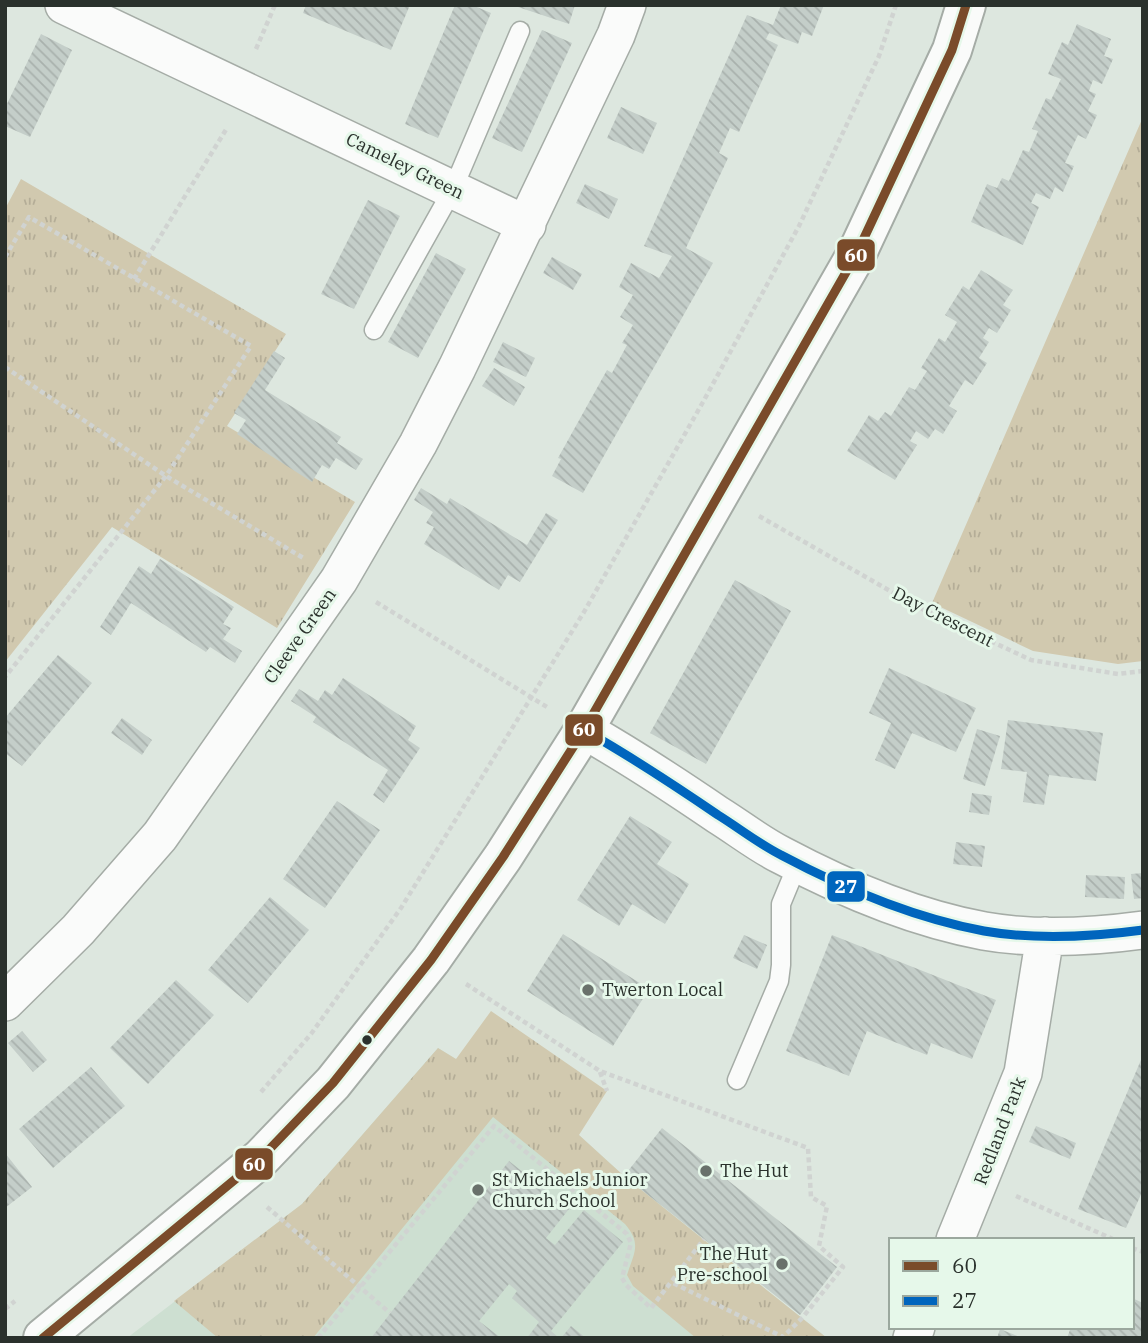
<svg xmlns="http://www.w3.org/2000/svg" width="1148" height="1343" font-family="'IBM Plex Serif',serif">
	<defs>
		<pattern id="grass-tufts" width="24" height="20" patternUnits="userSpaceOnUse" patternTransform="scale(1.75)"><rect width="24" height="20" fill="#d1c9af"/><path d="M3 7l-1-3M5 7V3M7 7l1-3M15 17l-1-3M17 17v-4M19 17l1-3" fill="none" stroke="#b4ad97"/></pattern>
		<pattern id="building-back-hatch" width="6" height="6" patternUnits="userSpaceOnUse" patternTransform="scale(1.75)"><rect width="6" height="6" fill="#c4cec9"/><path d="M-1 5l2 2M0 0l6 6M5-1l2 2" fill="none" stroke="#a9b1ad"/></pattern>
	</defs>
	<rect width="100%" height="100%" fill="#dde7df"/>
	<!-- built -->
	<path fill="#cddfd1" d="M438,1048L579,1135L624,1176L827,1338H127L302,1204Z"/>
	<!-- grass -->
	<path fill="url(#grass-tufts)" d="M1143,117V661L1118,664L1033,651L932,603Z
		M21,179L286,334L227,426L355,502L277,628L112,527L5,662V209Z
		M491,1011L607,1091L579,1135L624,1176L827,1338H696L633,1286L627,1275C634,1253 642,1244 625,1224L493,1117L313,1338H218L174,1301L302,1204L438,1048L456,1059Z"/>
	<!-- building -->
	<path fill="url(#building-back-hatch)" d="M306,5H410L391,50L303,13Z
		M455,5H472L491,13L438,138L405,124Z
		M512,5H575L569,24Z
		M781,5H824L812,36L802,32L798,44L769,33L766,39L778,45L739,132L730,128L719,153L728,158L686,248L713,263L583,493L552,476L561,459L558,458L607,370L612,373L627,345L622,343L633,325L620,317L633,295L619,287L631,263L659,278L672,256L644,246L747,15L773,25Z
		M1077,24L1111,39L1104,56L1113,59L1102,84L1093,80L1089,91L1096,94L1088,111L1097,115L1086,139L1078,135L1065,163L1074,166L1063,192L1055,187L1050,199L1036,193L1031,203L1039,207L1023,245L971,222L987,184L997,188L1002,178L1009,181L1023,150L1029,152L1038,131L1032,129L1046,98L1051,100L1061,79L1048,74L1062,42L1068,45Z
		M542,30L572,43L522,152L492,138Z
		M41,34L72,50L30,137L5,126V108Z
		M621,107L657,123L643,154L607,138Z
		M585,184L618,199L609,219L576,203Z
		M368,200L400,216L354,309L321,294Z
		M436,253L466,269L418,358L388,342Z
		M552,257L582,274L573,290L543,273Z
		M981,270L1013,290L1003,305L1011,310L997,333L989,328L983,338L989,342L979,358L987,363L973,385L965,380L949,406L957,411L943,434L935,429L928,439L916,431L910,441L917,445L895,480L847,451L869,415L878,421L885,412L891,416L909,387L915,390L927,371L921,368L939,338L945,342L957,322L945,315L963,286L969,290Z
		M503,342L535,358L526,377L493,362Z
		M274,351L285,358L265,390L341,437L337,443L363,459L356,470L336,458L329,469L322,465L312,482L237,434L246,420L234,413Z
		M494,368L525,387L514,406L482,386Z
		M421,488L447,504L450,498L527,545L546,513L558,520L520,582L508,575L499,590L424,544L434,527L426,523L433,512L414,500Z
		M160,559L234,607L223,624L231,628L223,639L242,651L235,663L210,647L206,652L131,603L111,635L100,627L139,566L151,574Z
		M735,580L791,611L706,764L650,733Z
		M58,655L92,683L22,766L5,753V718Z
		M889,668L976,708L956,752L912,733L895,769L875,760L891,723L869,713Z
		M343,678L416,726L408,740L420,748L384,803L373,795L388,770L313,722L316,717L291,701L299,689L318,701L325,690L332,695Z
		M122,718L152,740L142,755L111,733Z
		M1008,720L1103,733L1096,781L1049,775L1044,805L1023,802L1027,772L1001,769Z
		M977,729L1000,736L985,786L963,779Z
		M972,793L992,796L989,815L969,812Z
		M337,801L380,830L325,908L283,879Z
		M630,816L672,842L657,864L689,884L665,924L632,904L619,926L577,900Z
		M956,842L985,846L982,867L953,864Z
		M1143,873V898L1134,899L1131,874Z
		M1086,875L1125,877L1124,899L1085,897Z
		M270,897L309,930L248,1003L208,970Z
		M563,934L649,989L613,1046L527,991Z
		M744,935L767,945L757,969L733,958Z
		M832,935L996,1000L972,1059L931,1043L927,1055L867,1031L849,1076L786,1051Z
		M176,980L214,1015L148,1084L110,1048Z
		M22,1031L47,1060L33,1072L8,1043Z
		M1143,1055V1190L1126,1228L1078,1209Z
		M91,1067L125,1106L53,1168L19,1129Z
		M1036,1126L1076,1143L1070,1159L1029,1142Z
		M662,1128L837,1267L800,1315L624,1176Z
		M5,1153L32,1187L5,1208Z
		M509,1161L569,1209L546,1238L555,1245L584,1210L623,1242L551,1331L559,1338H527L539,1322L512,1298L517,1291L509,1284L479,1321L501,1338H371Z
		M1132,1298L1143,1303V1338H1067L1071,1327H1132Z
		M571,1326L586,1338H561Z
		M1000,1329L1022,1338H997Z"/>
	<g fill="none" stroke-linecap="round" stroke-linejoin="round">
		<defs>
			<path id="lane" d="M374,330L453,189L520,31
				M737,1080L779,981L781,965V904L798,863"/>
			<path id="street" d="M64,5L527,225
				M584,730C630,756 674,785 718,815C739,828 759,844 781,855C843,888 914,918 984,931C1035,940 1091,937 1143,930
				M5,1002L78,930L160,836L339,580L418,444L457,368L616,35L627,5
				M955,1240L1023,1073L1045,936
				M912,1338L916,1327"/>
			<path id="secondary" d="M43,1338L261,1158L333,1083L431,960L503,857L584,730L857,253L952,50L966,5"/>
		</defs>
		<!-- lane casing -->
		<use href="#lane" stroke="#a5aca6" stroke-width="21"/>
		<!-- street casing -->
		<use href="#street" stroke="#a5aca6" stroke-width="40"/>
		<!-- secondary casing -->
		<use href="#secondary" stroke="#a5aca6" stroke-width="42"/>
		<!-- path -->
		<path stroke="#d0d3d1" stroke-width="4.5" stroke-dasharray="5 3.5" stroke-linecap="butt" d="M256,49L275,5
			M5,257L29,217L251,346L166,476L5,677
			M134,279L227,128
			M5,367L166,476L305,559
			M759,516L920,608L1031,660L1118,674L1143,671
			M376,602L547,707
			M466,984L600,1071L808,1148L811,1197L827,1206L819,1246L843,1267L803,1317L783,1337L671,1282
			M600,1072L607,1091
			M261,1092L311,1034L401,908L584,612L703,402L799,226L879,56L896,5
			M1016,1196L1115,1240
			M267,1207L390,1313
			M1132,1248L1143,1252
			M5,1309L15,1301
			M318,1338L494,1126L627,1234L631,1243L622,1278L626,1285L651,1308L704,1239"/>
		<!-- lane -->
		<use href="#lane" stroke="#fafbfa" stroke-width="18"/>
		<!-- street -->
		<use href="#street" stroke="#fafbfa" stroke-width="37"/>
		<!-- secondary -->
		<use href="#secondary" stroke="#fafbfa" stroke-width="38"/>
		<defs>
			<path id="bus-1" d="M43,1338L261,1158L333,1083L431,960L503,857L584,730L857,253L952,50L966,5"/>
			<path id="bus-2" d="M584,730C630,756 674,785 718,815C739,828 759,844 781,855C843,888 914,918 984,931C1035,940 1091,937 1143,930"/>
		</defs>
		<!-- bus-1 casing -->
		<use href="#bus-1" stroke="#e6f8ea" stroke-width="14"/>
		<!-- bus-2 casing -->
		<use href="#bus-2" stroke="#e6f8ea" stroke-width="14"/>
		<!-- bus-1 -->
		<use href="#bus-1" stroke="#7a4b2a" stroke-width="9"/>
		<!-- bus-2 -->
		<use href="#bus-2" stroke="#0065bd" stroke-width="9"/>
	</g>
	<!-- markers -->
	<g fill="#69716b" stroke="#e6f8ea" stroke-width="2.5">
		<circle cx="588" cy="990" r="7"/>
		<circle cx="706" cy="1171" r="7"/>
		<circle cx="478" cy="1190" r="7"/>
		<circle cx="782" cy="1264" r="7"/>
	</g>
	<circle fill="#2a312c" stroke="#e6f8ea" stroke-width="2.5" cx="367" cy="1040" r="6"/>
	<g text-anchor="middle" stroke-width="6" stroke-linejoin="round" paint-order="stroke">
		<!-- street labels -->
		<g font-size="18" fill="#2a312c" stroke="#e6f8ea">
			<text transform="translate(405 166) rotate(26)" y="6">Cameley Green</text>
			<text transform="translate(943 617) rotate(27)" y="6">Day Crescent</text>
			<text transform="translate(300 636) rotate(-55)" y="6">Cleeve Green</text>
			<text transform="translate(1000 1131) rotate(-69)" y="6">Redland Park</text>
		</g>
		<!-- poi labels -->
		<g font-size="18" fill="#2a312c" stroke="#e6f8ea" text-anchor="start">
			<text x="602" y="996">Twerton Local</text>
			<text x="720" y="1177">The Hut</text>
			<text x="492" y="1186">St Michaels Junior<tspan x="492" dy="21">Church School</tspan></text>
			<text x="768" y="1260" text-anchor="end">The Hut<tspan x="768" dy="21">Pre-school</tspan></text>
		</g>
	</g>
	<g stroke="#e6f8ea" stroke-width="2.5">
		<rect x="836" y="238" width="40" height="34" rx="7" fill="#7a4b2a"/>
		<rect x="564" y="713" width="40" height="34" rx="7" fill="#7a4b2a"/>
		<rect x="826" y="870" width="40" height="33" rx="7" fill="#0065bd"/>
		<rect x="234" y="1147" width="40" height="34" rx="7" fill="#7a4b2a"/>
	</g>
	<g font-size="19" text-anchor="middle" font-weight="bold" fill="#fff">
		<text x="856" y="262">60</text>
		<text x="584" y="736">60</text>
		<text x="846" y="893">27</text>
		<text x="254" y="1171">60</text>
	</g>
	<!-- border -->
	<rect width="1148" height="1343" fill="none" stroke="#2a312c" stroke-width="14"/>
	<!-- legend -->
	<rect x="889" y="1238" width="245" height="91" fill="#e6f8ea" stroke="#9ba89e" stroke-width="2"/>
	<rect x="903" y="1261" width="35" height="10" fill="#7a4b2a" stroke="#9ba89e" stroke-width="2"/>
	<text x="952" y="1273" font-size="21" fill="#2a312c">60</text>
	<rect x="903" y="1296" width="35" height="10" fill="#0065bd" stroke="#9ba89e" stroke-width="2"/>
	<text x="952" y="1308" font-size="21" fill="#2a312c">27</text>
</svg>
